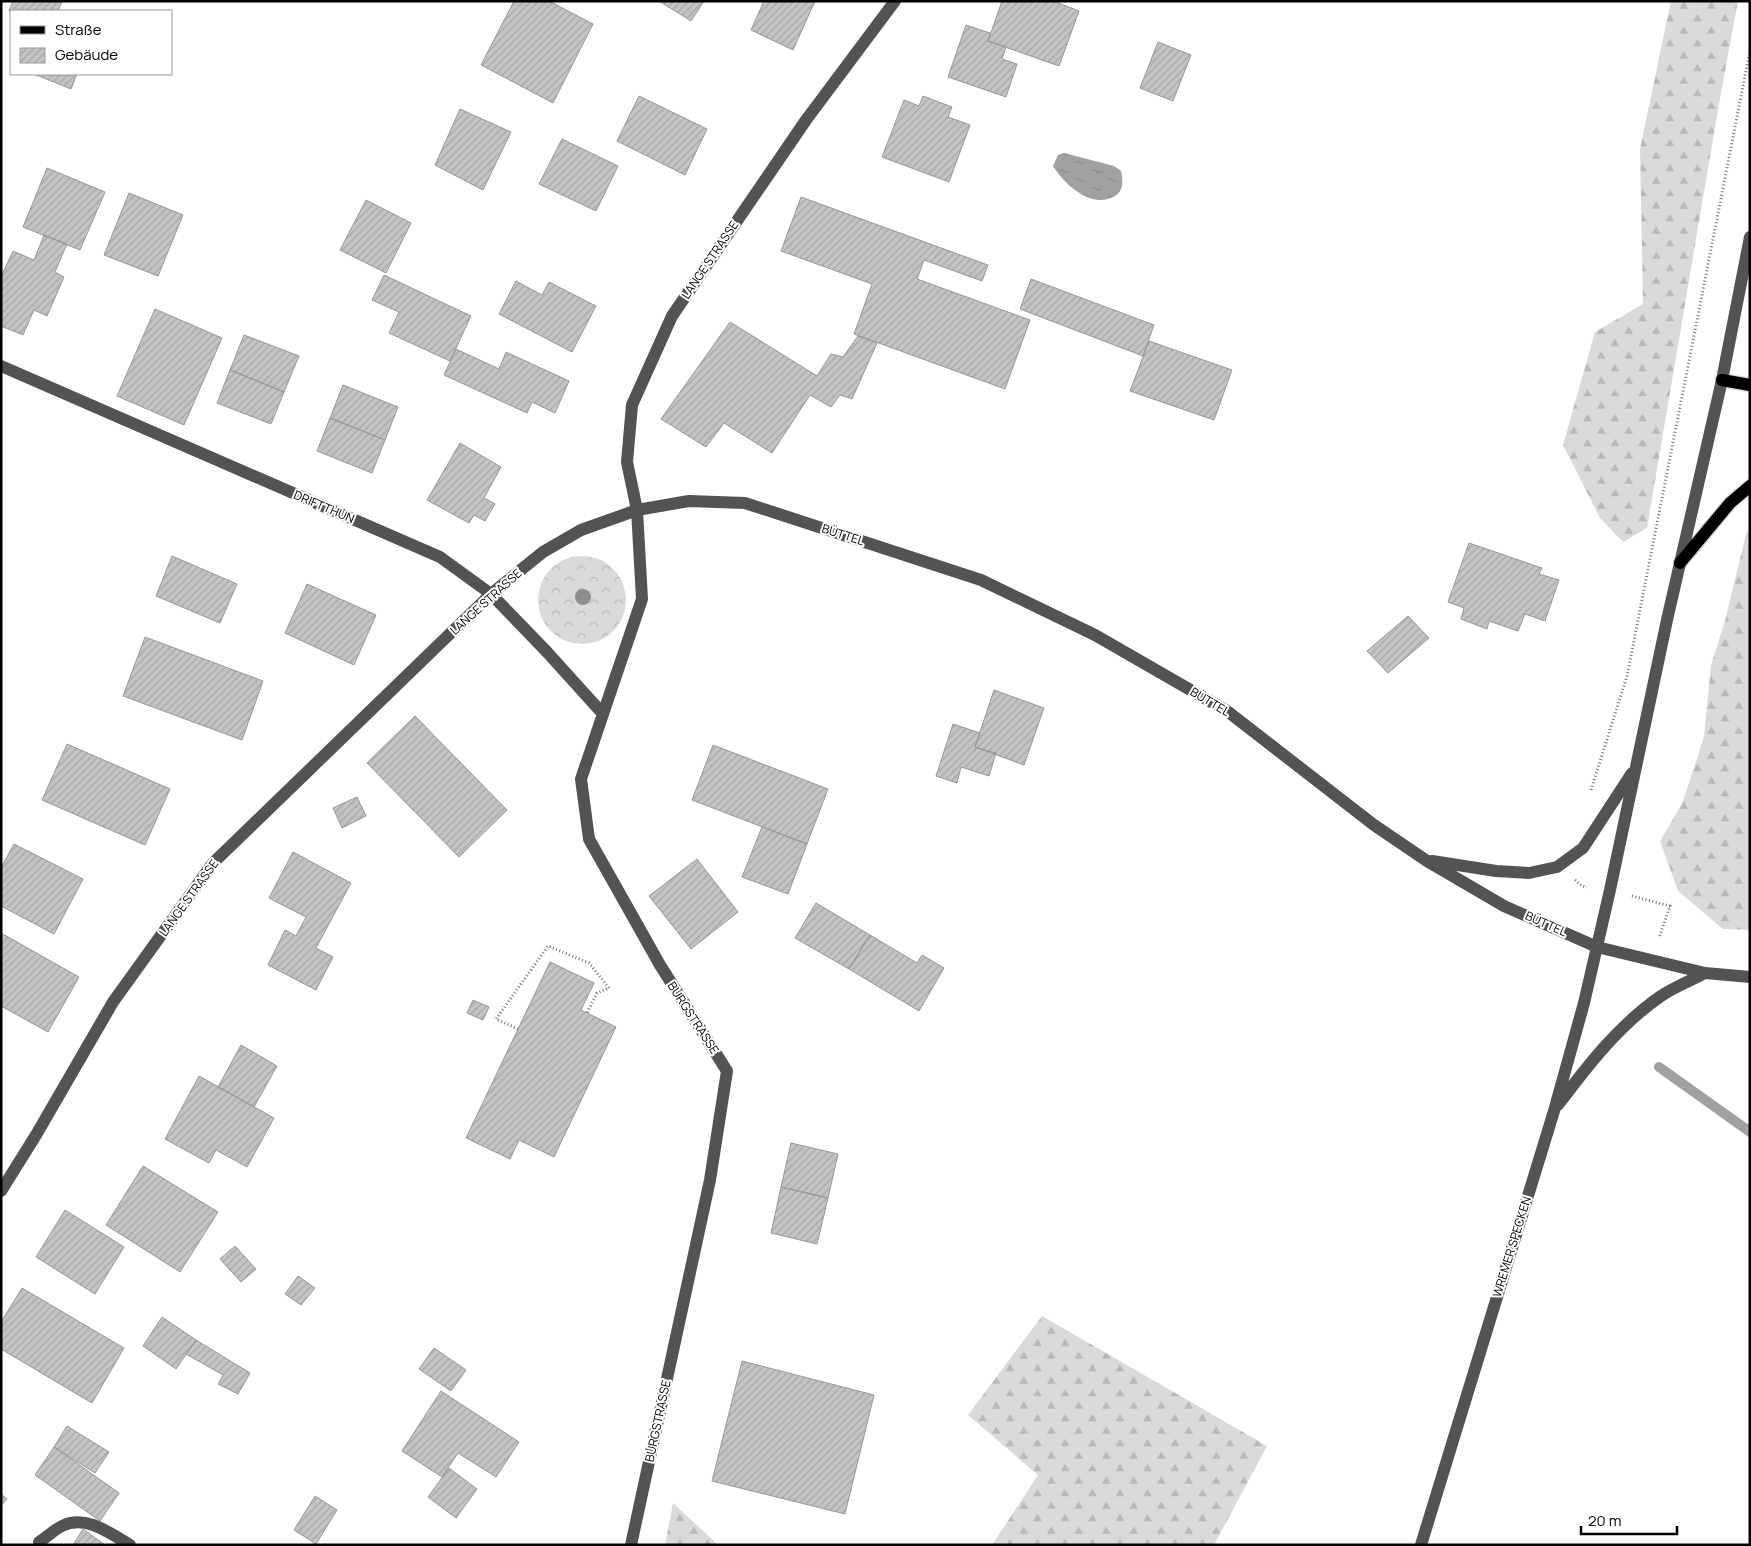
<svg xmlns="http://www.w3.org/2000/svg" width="1751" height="1546" font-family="Manrope,sans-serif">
	<defs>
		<pattern id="forest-firs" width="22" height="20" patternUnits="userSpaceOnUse" patternTransform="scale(1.25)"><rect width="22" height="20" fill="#dadada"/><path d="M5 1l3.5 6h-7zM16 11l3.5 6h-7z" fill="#b9b9b9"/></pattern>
		<pattern id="park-crowns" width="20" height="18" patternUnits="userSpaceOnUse" patternTransform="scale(1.25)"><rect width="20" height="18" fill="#dadada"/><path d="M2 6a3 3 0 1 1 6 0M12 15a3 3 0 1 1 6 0" fill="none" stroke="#b9b9b9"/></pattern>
		<pattern id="water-ripples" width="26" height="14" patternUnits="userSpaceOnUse" patternTransform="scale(1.25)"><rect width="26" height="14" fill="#a1a1a1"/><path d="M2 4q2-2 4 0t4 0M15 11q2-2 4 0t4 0" fill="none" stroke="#898989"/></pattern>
		<pattern id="building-hatch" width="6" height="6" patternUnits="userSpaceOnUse" patternTransform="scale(1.25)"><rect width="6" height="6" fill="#c3c3c3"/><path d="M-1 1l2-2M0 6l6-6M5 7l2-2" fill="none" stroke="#a6a6a6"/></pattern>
	</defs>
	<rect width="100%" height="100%" fill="#fff"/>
	<!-- forest -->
	<path fill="url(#forest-firs)" d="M1671,1H1738L1721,92L1647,528L1623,542L1600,518L1563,445L1595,332L1643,304L1640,149Z
		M1750,529V930L1723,929L1678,891L1660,841L1682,804L1704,737L1711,665L1725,621L1746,534Z
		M1042,1316L1267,1446L1214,1545H992L1038,1475L968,1415Z
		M673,1503L718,1545H665Z"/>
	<!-- park -->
	<path fill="url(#park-crowns)" d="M538 600a44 44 0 1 1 88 0a44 44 0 1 1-88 0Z"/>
	<!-- water -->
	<path fill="url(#water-ripples)" d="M1064,153L1114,166L1121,171C1123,180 1124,191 1115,196C1092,210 1065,185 1053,166L1058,155Z"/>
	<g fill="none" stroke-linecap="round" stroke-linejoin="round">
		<!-- stream -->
		<path stroke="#a1a1a1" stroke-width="10" d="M1659,1067L1750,1132"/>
	</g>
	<!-- building -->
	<path fill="url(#building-hatch)" stroke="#979797" d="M13,1H62L58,11L11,12L9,11Z
		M514,1H549L593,24L553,103L481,65Z
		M659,1H704L691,21Z
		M764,1H815L793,50L751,30Z
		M1002,1H1053L1079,11L1059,66L988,41Z
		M966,25L990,33L988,41L1006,47L1002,59L1017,64L1006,97L948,77Z
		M1158,42L1191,55L1173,101L1140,88Z
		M34,74H77L71,89Z
		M639,96L707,129L685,175L617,141Z
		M923,96L952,107L948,117L970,125L949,182L882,157L904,100L919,106Z
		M460,109L511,132L483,190L435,165Z
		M562,139L618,166L596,211L539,184Z
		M47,168L105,192L80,250L23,227Z
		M129,193L183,215L158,276L104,255Z
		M801,197L988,265L982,281L924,260L917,279L1030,320L1005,389L854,334L872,284L781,251Z
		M366,200L411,223L386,273L340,250Z
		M44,235L67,244L55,272L64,277L47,316L34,310L23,335L1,326V277L13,251L34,260Z
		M384,275L471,316L450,361L389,333L399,312L372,300Z
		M1031,279L1154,325L1143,356L1020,309Z
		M516,281L542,295L549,282L596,306L572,352L499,314Z
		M155,309L222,338L184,425L117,396Z
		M730,322L817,376L831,354L843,357L858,336L877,343L852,399L840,395L831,407L810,395L772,453L724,423L706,447L661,419Z
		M244,335L299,356L284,392L230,370Z
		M1149,341L1232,370L1214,420L1130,391Z
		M456,349L499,369L506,352L569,381L555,413L532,402L527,413L444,375Z
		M230,370L284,392L271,424L217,403Z
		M343,385L398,407L385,440L330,418Z
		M330,418L385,440L372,473L317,451Z
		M460,443L501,467L484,498L495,504L485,521L474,515L469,523L427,500Z
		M1469,543L1542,568L1539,574L1559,580L1545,621L1525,614L1518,631L1489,621L1487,629L1461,619L1464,608L1448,602Z
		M172,556L237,584L220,623L156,596Z
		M307,584L376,615L354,665L285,633Z
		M1408,616L1429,638L1388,673L1367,651Z
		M145,637L263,681L242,740L123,696Z
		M994,690L1044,708L1024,765L975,747Z
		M415,716L507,810L459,857L367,763Z
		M953,724L980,733L975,747L996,753L989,776L961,767L957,783L936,776Z
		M67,744L170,789L145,845L42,800Z
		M713,745L828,789L807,844L692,800Z
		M357,797L366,816L342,828L333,808Z
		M762,827L807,844L788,894L742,877Z
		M14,844L83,879L54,934L1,906V868Z
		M293,852L351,883L316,948L333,957L316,990L268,965L285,930L296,936L306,917L269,898Z
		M697,859L738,912L691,949L649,896Z
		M816,903L870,935L849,969L795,938Z
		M1,933L79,977L48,1032L1,1006Z
		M870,935L917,963L922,955L944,968L919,1011L849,969Z
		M550,962L594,983L581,1010L616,1027L554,1157L519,1140L510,1159L466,1138Z
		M473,1000L489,1007L483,1020L467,1013Z
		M241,1045L277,1066L254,1107L218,1087Z
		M199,1076L274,1118L247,1167L216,1150L209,1163L165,1139Z
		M791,1143L838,1154L828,1198L781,1187Z
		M143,1166L218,1212L180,1272L106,1225Z
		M781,1187L828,1198L817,1244L771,1233Z
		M65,1210L124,1247L95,1294L36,1257Z
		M235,1246L256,1269L241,1282L220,1259Z
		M298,1276L315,1288L301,1305L285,1294Z
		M22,1288L124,1348L92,1403L1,1349V1322Z
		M162,1317L196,1340L176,1369L143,1346Z
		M196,1340L250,1373L238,1394L218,1384L223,1375L186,1354Z
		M434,1348L466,1370L451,1391L419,1369Z
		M742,1361L874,1395L845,1514L712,1481Z
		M441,1391L519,1442L496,1477L458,1453L442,1477L402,1451Z
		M67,1426L109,1452L95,1473L54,1447Z
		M54,1447L119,1493L100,1521L35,1475Z
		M449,1468L477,1489L456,1518L428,1497Z
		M1,1494L7,1499L1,1506Z
		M315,1496L337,1510L316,1544L294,1530Z
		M83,1529L105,1545H73Z"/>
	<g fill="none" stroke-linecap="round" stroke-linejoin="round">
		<defs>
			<path id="major" d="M1722,380L1750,385
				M1680,563L1730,503L1750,486"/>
		</defs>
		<!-- major casing -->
		<use href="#major" stroke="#dbdbdb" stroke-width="15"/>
		<!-- path -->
		<path stroke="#757575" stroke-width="3" stroke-dasharray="1 2.5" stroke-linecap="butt" d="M1591,790L1627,676L1750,51
			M1575,880L1582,886L1587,887
			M1632,896L1670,906L1659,938
			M518,1029L496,1019L548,946L589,963L609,988L597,993L587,1013"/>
		<!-- minor -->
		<path stroke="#535353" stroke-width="12" d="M1,366L440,557L491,594L547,652L603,714
			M1432,861L1496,871L1529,873L1557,867L1583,848L1632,773
			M1558,1105C1588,1065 1619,1025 1661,996C1674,987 1690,981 1705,973
			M1,1191L36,1135L113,1002L213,863L491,594L543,552L581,530L637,510L689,501L745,503L981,580L1095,635L1227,711L1374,825L1427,861L1504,906L1597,947L1705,973L1750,977
			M39,1542C47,1537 54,1530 62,1526C85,1514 110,1533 130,1545
			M631,1545L710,1180L727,1071L660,965L589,839L581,779L642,599L637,510L627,462L632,405L672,316L806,120L895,1
			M1421,1545L1554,1111L1584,1003L1610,890L1667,620L1722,380L1750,237"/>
		<!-- major -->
		<use href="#major" stroke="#000" stroke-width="12"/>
	</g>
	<!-- trees -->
	<circle fill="#8e8e8e" cx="583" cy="597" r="8"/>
	<g text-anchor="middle" stroke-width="4" stroke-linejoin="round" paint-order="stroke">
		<!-- street labels -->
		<g font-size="12" fill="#000" stroke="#fff">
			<text transform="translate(710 260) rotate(-56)" y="4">LANGE STRASSE</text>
			<text transform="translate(324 507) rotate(23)" y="4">DRIFTTHUN</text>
			<text transform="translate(843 535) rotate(18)" y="4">BÜTTEL</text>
			<text transform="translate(486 602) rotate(-42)" y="4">LANGE STRASSE</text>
			<text transform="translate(1210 702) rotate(31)" y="4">BÜTTEL</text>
			<text transform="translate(189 898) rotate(-54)" y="4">LANGE STRASSE</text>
			<text transform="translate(1546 924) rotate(24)" y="4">BÜTTEL</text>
			<text transform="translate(693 1018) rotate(57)" y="4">BURGSTRASSE</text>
			<text transform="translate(1512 1247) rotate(-73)" y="4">WREMER SPECKEN</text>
			<text transform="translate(658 1421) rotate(-78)" y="4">BURGSTRASSE</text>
		</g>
	</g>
	<!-- border -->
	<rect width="1751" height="1546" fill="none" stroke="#000000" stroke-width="5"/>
	<!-- legend -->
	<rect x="10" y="10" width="162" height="65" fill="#ffffff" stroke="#999999"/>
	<rect x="20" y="26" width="25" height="8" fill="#000000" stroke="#999999"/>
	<text x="55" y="35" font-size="15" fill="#000000">Straße</text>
	<rect x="20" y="48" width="25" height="15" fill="url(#building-hatch)" stroke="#999999"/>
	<text x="55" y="60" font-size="15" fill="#000000">Gebäude</text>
	<!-- scale -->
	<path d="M1581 1526v8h96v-8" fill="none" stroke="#000000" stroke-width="2.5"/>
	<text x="1588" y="1526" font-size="15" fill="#000000" stroke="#ffffff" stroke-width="4" paint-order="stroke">20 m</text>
</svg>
